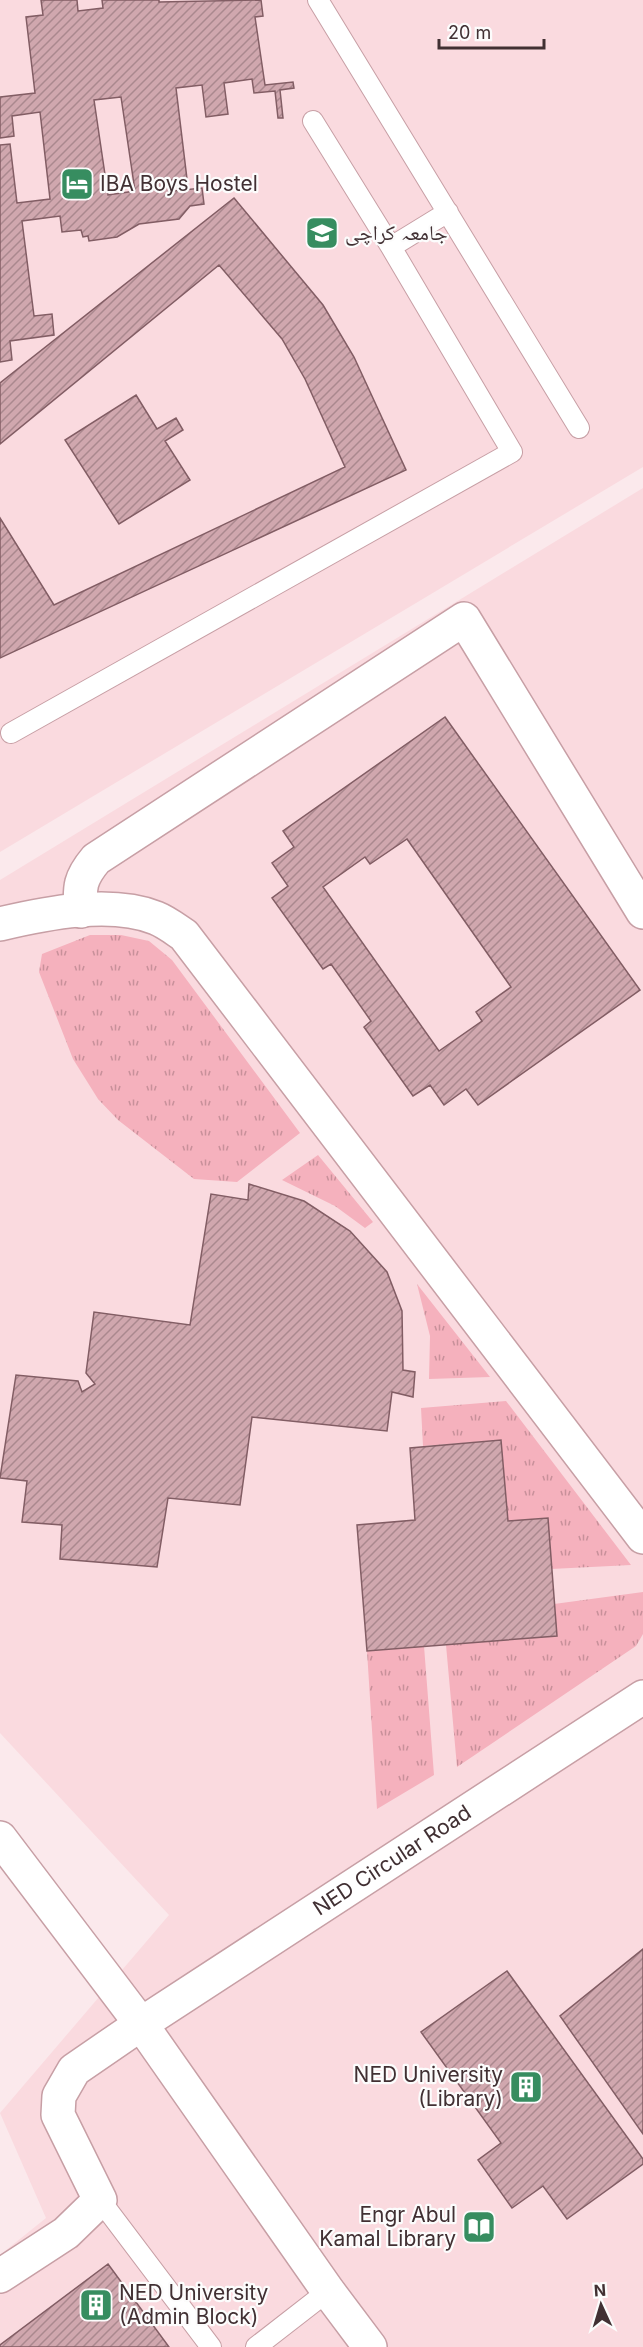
<svg xmlns="http://www.w3.org/2000/svg" width="643" height="2347" font-family="Inter,'Noto Naskh Arabic',sans-serif">
	<defs>
		<pattern id="grass-tufts" width="24" height="20" patternUnits="userSpaceOnUse" patternTransform="scale(1.5)"><rect width="24" height="20" fill="#f5b1bd"/><path d="M3 7l-1-3M5 7V3M7 7l1-3M15 17l-1-3M17 17v-4M19 17l1-3" fill="none" stroke="#c8909a"/></pattern>
		<pattern id="building-hatch" width="6" height="6" patternUnits="userSpaceOnUse" patternTransform="scale(1.5)"><rect width="6" height="6" fill="#d0a7ae"/><path d="M-1 1l2-2M0 6l6-6M5 7l2-2" fill="none" stroke="#aa888e"/></pattern>
	</defs>
	<rect width="100%" height="100%" fill="#fbe9ec"/>
	<!-- built -->
	<path fill="#fadadf" d="M0,0H643V467L0,852Z
		M643,488V2347H0V2255L46,2218L0,2113L169,1915L0,1733V880Z"/>
	<!-- grass -->
	<path fill="url(#grass-tufts)" d="M90,935H121L149,941L172,960L300,1133L237,1182L194,1179L118,1120L98,1099L73,1059L39,972L42,954Z
		M318,1155L373,1222L365,1228L335,1206L282,1180Z
		M417,1284L490,1377L429,1379L430,1336Z
		M506,1401L631,1565L551,1569L548,1518L508,1521L501,1440L423,1446L421,1408Z
		M643,1592V1634L636,1646L457,1767L446,1645L556,1636L554,1604Z
		M424,1646L434,1775L377,1809L367,1651Z"/>
	<!-- building -->
	<path fill="url(#building-hatch)" stroke="#825d64" stroke-width="1.5" fill-rule="evenodd" d="M41,0H77L78,11L103,8L102,0H159V2L261,0L263,16L255,17L265,85L293,82L294,88L280,90L283,118H278L275,91L254,93L252,79L224,83L228,114L206,117L202,85L176,88L187,179L172,180L174,191L202,188L204,204L190,206L179,219L139,224L117,237L89,241L88,236L83,237L81,230L62,232L60,216L22,221L34,316L52,314L54,335L10,341L12,360L0,362V145L10,144L17,203L50,199L40,112L12,116L14,136L0,138V97L35,93L26,17L43,15ZM121,97L135,191L108,195L94,100Z
		M234,198L323,305L354,357L406,470L0,658V518L54,605L345,467L305,379L282,339L219,265L0,444V383Z
		M136,395L157,429L176,418L183,430L165,441L190,480L119,524L65,440Z
		M445,717L640,990L478,1105L466,1089L444,1105L430,1085L413,1096L364,1027L371,1021L331,964L323,969L272,898L288,886L272,863L294,847L283,831ZM407,839L511,987L476,1012L482,1021L439,1051L323,887L365,857L370,864Z
		M249,1184L304,1201L350,1231L387,1272L402,1311L403,1370L415,1372L413,1397L392,1392L387,1431L252,1417L240,1505L168,1498L157,1567L60,1559L62,1525L22,1522L27,1481L0,1478L16,1375L78,1381L82,1392L95,1384L86,1373L94,1312L190,1325L211,1194L248,1200Z
		M501,1440L508,1521L548,1518L557,1636L367,1651L357,1525L415,1520L410,1448Z
		M643,1949V2134L560,2016Z
		M507,1971L643,2159V2164L567,2219L543,2186L512,2208L478,2160L501,2143L421,2032Z
		M108,2264L169,2347H0V2345Z"/>
	<g fill="none" stroke-linecap="round" stroke-linejoin="round">
		<defs>
			<path id="service" d="M318,0L579,428
				M313,121L391,247L448,212
				M11,733L512,452L391,247
				M100,2200L211,2347
				M256,2347L328,2291"/>
			<g id="minor">
				<path d="M81,911C79,887 80,878 96,859L464,619L643,912"/>
				<path d="M0,924C46,913 111,900 156,918C166,922 175,929 184,935L643,1537"/>
				<path d="M0,1838L141,2024L328,2291L370,2347"/>
				<path id="s1" d="M0,2276L66,2233L100,2200L58,2115L59,2096L74,2070L141,2024L643,1697"/>
			</g>
		</defs>
		<!-- service casing -->
		<use href="#service" stroke="#c79fa5" stroke-width="22"/>
		<!-- minor casing -->
		<use href="#minor" stroke="#c79fa5" stroke-width="36"/>
		<!-- service -->
		<use href="#service" stroke="#fff" stroke-width="20"/>
		<!-- minor -->
		<use href="#minor" stroke="#fff" stroke-width="33"/>
	</g>
	<!-- icons -->
	<defs>
		<symbol id="hotel-square" viewBox="-11 -11 22 22"><rect x="-9" y="-9" width="18" height="18" rx="4" fill="#378d60" stroke="#fcfcfc"/><path d="M-6-4.5h1.5V1H6V5H4.5V3h-9V5H-6ZM-4 0a1.8 1.8 0 1 1 3.6 0ZM.5 0V-2.5h3Q6-2.5 6 0Z" fill="#fff"/></symbol>
		<symbol id="university-square" viewBox="-11 -11 22 22"><rect x="-9" y="-9" width="18" height="18" rx="4" fill="#378d60" stroke="#fcfcfc"/><path d="M0-5L7-2L0 1L-7-2ZM-4 1L0 2.5L4 1V4Q0 6-4 4Z" fill="#fff"/></symbol>
		<symbol id="building-square" viewBox="-11 -11 22 22"><rect x="-9" y="-9" width="18" height="18" rx="4" fill="#378d60" stroke="#fcfcfc"/><path d="M-4-6H4V6H1V3H-1V6H-4ZM-2.5-4.3h1.7v1.8h-1.7ZM.8-4.3h1.7v1.8H.8ZM-2.5-1h1.7V.8h-1.7ZM.8-1h1.7V.8H.8Z" fill="#fff"/></symbol>
		<symbol id="library-square" viewBox="-11 -11 22 22"><rect x="-9" y="-9" width="18" height="18" rx="4" fill="#378d60" stroke="#fcfcfc"/><path d="M-6-4Q-3-5.5-.7-3.5V5Q-3 3-6 4ZM6-4Q3-5.5 .7-3.5V5Q3 3 6 4Z" fill="#fff"/></symbol>
	</defs>
	<g fill-rule="evenodd">
		<use href="#hotel-square" x="58" y="165" width="38" height="38"/>
		<use href="#university-square" x="303" y="214" width="38" height="38"/>
		<use href="#building-square" x="507" y="2068" width="38" height="38"/>
		<use href="#library-square" x="460" y="2208" width="38" height="38"/>
		<use href="#building-square" x="77" y="2286" width="38" height="38"/>
	</g>
	<g text-anchor="middle" stroke-width="4.5" stroke-linejoin="round" paint-order="stroke">
		<!-- poi labels -->
		<g font-size="21" fill="#413033" stroke="#fcfcfc" text-anchor="start">
			<text x="100" y="191">IBA Boys Hostel</text>
			<text x="345" y="240">جامعہ کراچی</text>
			<text x="503" y="2082" text-anchor="end">NED University<tspan x="503" dy="24">(Library)</tspan></text>
			<text x="456" y="2222" text-anchor="end">Engr Abul<tspan x="456" dy="24">Kamal Library</tspan></text>
			<text x="119" y="2300">NED University<tspan x="119" dy="24">(Admin Block)</tspan></text>
		</g>
		<!-- street labels -->
		<g font-size="21" fill="#413033" stroke="#fcfcfc">
			<text dy="7" stroke="none"><textPath href="#s1" startOffset="651">NED Circular Road</textPath></text>
		</g>
	</g>
	<!-- north arrow -->
	<g transform="translate(601 2305) rotate(356)" stroke="#fcfcfc" stroke-width="4.5" paint-order="stroke">
	<path d="M0-4.5L10 22L0 15L-10 22Z" fill="#413033"/>
	<text y="-9" font-size="16" font-weight="bold" text-anchor="middle" fill="#413033">N</text>
	</g>
	<!-- scale -->
	<path d="M439 39v9h105v-9" fill="none" stroke="#413033" stroke-width="3"/>
	<text x="448" y="39" font-size="18" fill="#413033" stroke="#fcfcfc" stroke-width="4.5" paint-order="stroke">20 m</text>
</svg>
